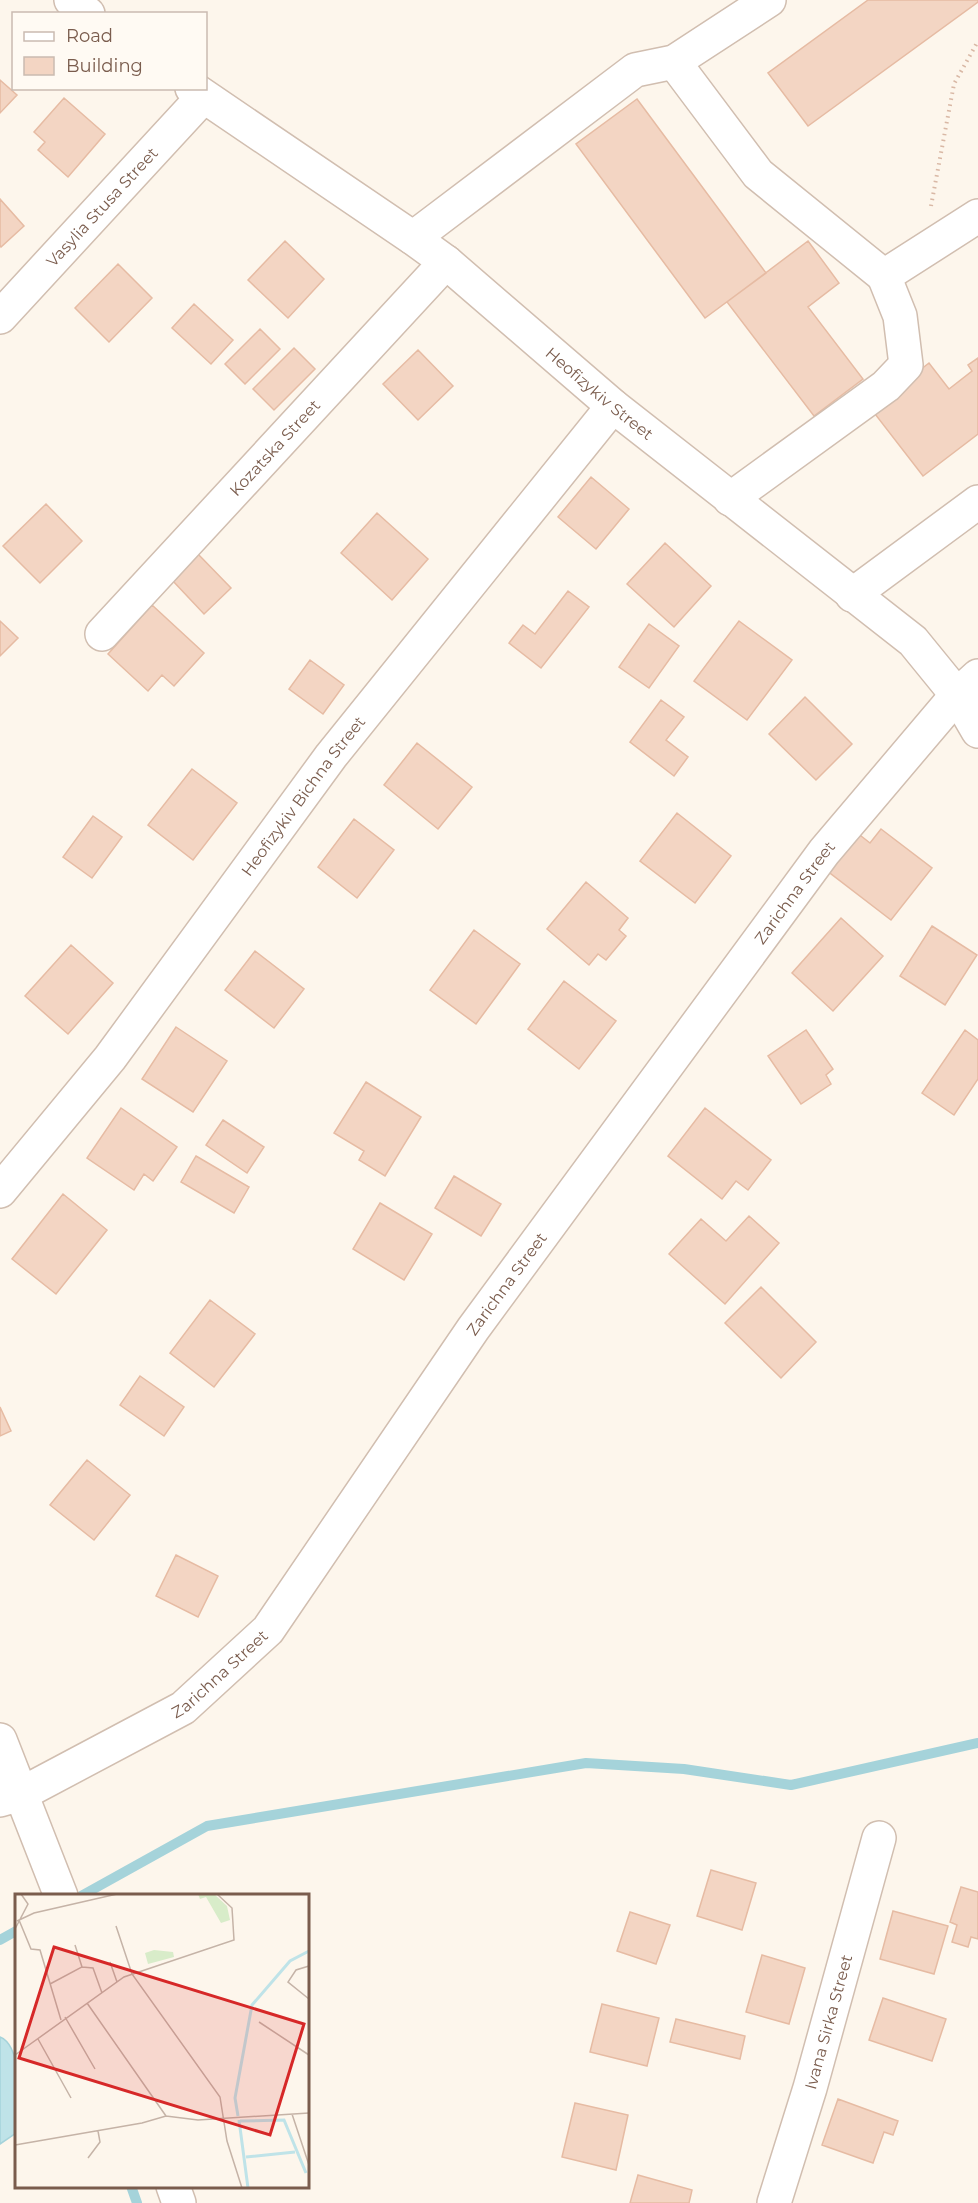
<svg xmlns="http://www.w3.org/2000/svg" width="978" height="2203" font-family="Montserrat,sans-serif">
	<rect width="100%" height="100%" fill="#fdf6ec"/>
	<!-- water -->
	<path fill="#bfe3e8" stroke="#a5d3da" stroke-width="1.5" d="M0,2037C25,2047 17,2110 16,2133L0,2144Z"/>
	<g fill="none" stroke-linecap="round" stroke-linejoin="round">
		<!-- stream -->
		<path stroke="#a5d3da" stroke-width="10" d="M81,1896L207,1826L586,1763L684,1769L791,1785L978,1743
			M0,1940L16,1931
			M131,2186L137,2203"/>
	</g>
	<!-- building -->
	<path fill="#f3d5c3" stroke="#e6bba3" stroke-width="1.5" d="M868,0H978V2L808,126L768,73Z
		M0,80L17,95L0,113Z
		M64,98L105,134L68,177L38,150L45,142L34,132Z
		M637,99L766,273L705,318L576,144Z
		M0,199L24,226L1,247L0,245Z
		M285,241L324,279L288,318L248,280Z
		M808,241L839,283L808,307L863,379L814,416L727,302Z
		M118,264L152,298L109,342L75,308Z
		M194,304L233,340L211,364L172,328Z
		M260,329L280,349L245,384L225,364Z
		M294,348L315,369L274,410L253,389Z
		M418,350L453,386L418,420L383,384Z
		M978,358V434L923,476L875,414L882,400L929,363L949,389L972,371L968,365Z
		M591,477L629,509L596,549L558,517Z
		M46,504L82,541L40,583L3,546Z
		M377,513L428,559L392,600L341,553Z
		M665,543L711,586L674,627L627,584Z
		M198,554L231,588L204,614L172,580Z
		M568,591L589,607L541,668L509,643L523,625L535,634Z
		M152,605L204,653L174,686L162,675L148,691L108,654Z
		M0,621L18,638L0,656Z
		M739,621L792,660L747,720L694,681Z
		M649,624L679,646L649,688L619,667Z
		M310,660L344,685L323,714L289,689Z
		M805,697L852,744L816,780L769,734Z
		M661,700L684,717L666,740L688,757L674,776L630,742Z
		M417,743L472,787L438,829L384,785Z
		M192,769L237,803L193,860L148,825Z
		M677,813L731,856L695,903L640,861Z
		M93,816L122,837L92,878L63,857Z
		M354,819L394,850L357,898L318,867Z
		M881,829L932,868L891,920L826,870L856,832L870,843Z
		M586,882L628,918L619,930L626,936L606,960L598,954L589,965L547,929Z
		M841,918L883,956L833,1011L792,973Z
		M932,926L977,955L945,1005L900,976Z
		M474,930L520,964L476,1024L430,990Z
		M71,945L113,983L68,1034L25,996Z
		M255,951L304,989L274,1028L225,990Z
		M564,981L616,1021L579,1069L528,1029Z
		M176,1027L227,1061L193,1112L142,1079Z
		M806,1030L833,1069L826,1075L831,1084L801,1104L768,1056Z
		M965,1030L978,1040V1079L954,1115L922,1093Z
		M366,1082L421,1117L385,1176L359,1160L364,1151L334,1133Z
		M121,1108L177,1147L153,1181L144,1174L134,1190L87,1158Z
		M705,1108L771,1160L748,1190L736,1181L722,1199L668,1156Z
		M223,1120L264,1147L247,1173L206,1145Z
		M196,1156L249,1187L234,1213L181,1182Z
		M454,1176L501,1204L481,1236L435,1208Z
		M63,1194L107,1230L56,1294L12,1259Z
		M380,1203L432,1234L404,1280L353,1249Z
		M749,1216L779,1243L725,1304L669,1254L701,1219L726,1241Z
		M761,1287L816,1342L781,1378L725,1323Z
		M210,1300L255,1334L214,1387L170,1353Z
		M140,1376L184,1407L164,1436L120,1405Z
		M0,1407L11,1431L0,1436Z
		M87,1460L130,1495L94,1540L50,1505Z
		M176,1555L218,1576L198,1617L156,1596Z
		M711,1870L756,1883L742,1930L697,1916Z
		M961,1887L978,1892V1939L971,1937L968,1947L952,1942L957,1925L950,1922Z
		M893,1911L948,1926L934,1974L880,1959Z
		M630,1912L670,1925L656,1964L617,1951Z
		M762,1955L805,1968L789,2024L746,2012Z
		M883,1998L946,2019L932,2061L869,2040Z
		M602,2004L659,2018L647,2066L590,2052Z
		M676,2019L745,2036L740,2059L670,2042Z
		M838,2099L898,2121L893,2135L884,2132L873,2163L822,2145Z
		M575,2103L628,2115L616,2170L562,2157Z
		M638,2175L692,2190L689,2203H630Z"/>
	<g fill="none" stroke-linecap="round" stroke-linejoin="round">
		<defs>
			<g id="minor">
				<path d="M71,0L88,14"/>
				<path d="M674,62L758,174L884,276L978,216"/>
				<path id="s1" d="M192,88L413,238L446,262L613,406L913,641L957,695L978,731"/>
				<path d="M413,238L635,70L674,62L769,0"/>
				<path id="s2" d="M0,317L203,97"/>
				<path d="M730,499L886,386L906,365L900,316L884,276"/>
				<path d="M852,595L978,502"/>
				<path id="s3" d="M102,634L446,262"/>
				<path id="s4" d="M0,1191L110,1058L331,756L613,406"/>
				<path d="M0,1740L61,1896"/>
				<path id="s5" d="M0,1800L21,1794L183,1708L268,1630L473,1329L824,852L957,695L978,676"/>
				<path d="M173,2186L179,2203"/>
				<path id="s6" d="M774,2203L810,2088L879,1838"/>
			</g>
		</defs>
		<!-- minor casing -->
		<use href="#minor" stroke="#d1beb0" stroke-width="36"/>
		<!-- path -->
		<path stroke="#d9b8a5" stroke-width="4" stroke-dasharray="1.5 4.5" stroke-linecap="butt" d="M931,206L954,84L978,41"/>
		<!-- minor -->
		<use href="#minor" stroke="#fff" stroke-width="33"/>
	</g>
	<g text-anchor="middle" stroke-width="4.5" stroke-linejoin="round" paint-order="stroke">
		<!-- street labels -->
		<g font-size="16" fill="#7a5c4d" stroke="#fffaf3">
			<text dy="6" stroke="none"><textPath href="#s2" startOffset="150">Vasylia Stusa Street</textPath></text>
			<text dy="6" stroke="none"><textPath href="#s1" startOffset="510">Heofizykiv Street</textPath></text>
			<text dy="6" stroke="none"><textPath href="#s3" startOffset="254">Kozatska Street</textPath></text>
			<text dy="6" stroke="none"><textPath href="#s4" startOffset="498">Heofizykiv Bichna Street</textPath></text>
			<text dy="6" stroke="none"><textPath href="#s5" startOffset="1227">Zarichna Street</textPath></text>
			<text dy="6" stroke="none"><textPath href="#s5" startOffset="741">Zarichna Street</textPath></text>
			<text dy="6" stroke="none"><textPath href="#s5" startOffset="255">Zarichna Street</textPath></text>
			<text dy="6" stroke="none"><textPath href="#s6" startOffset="189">Ivana Sirka Street</textPath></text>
		</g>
	</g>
	<!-- overview -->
	<g transform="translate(15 1894)">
		<rect width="294" height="294" fill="#fdf6ec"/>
		<path d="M183,0H199L212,12L215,26L206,29L191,3L185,5ZM139,56L158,58L159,63L133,70L130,59Z" fill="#d8ecc9"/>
		<path fill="none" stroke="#bfe3e8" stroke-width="3" d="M223,222L220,204L237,111L275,67L294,57M224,226L233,294M225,227L269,226L291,279M231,263L280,258"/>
		<path fill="none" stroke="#c5b3a7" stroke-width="1.5" d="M4,26L16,55L25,56L46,126M2,27L19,19L102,0M101,32L117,80L205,203L212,247L227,294M0,35L13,10L6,0M95,68L102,88M294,72L281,76L273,88L294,105M67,73L78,74L87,99M35,90L67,73L60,51M72,109L151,222M50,123L80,175M244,128L294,161M23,145L56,204M0,161L109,83L219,46L217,14L202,0M277,220L294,271M0,251L127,229L151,222L183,226L294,219M73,264L85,248L83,237"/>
		<path fill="#d62828" fill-opacity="0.15" stroke="#d62828" stroke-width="3" d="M39,53L289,130L255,241L4,164Z"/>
		<rect width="294" height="294" fill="none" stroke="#7a5c4d" stroke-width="3"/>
	</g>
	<!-- legend -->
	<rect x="12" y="12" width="195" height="78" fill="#fffaf3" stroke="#cabbb1" stroke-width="1.5"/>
	<rect x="24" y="32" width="30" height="9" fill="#ffffff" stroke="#cabbb1" stroke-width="1.5"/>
	<text x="66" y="42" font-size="18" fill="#7a5c4d">Road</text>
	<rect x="24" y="57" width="30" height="18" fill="#f3d5c3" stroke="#cabbb1" stroke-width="1.5"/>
	<text x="66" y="72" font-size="18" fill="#7a5c4d">Building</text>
</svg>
